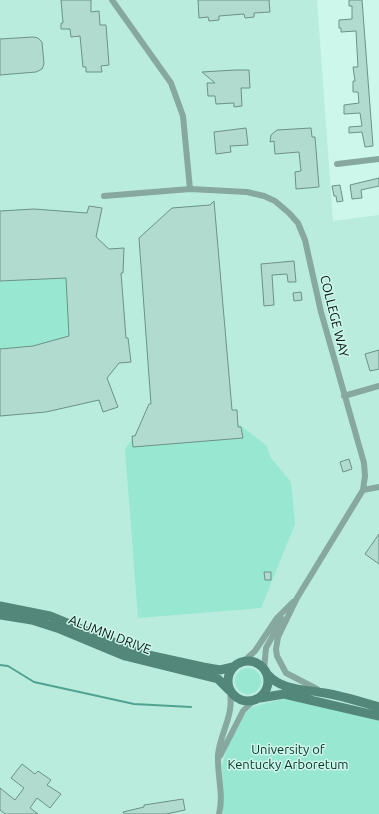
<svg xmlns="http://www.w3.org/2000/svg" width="379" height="814" font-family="Ubuntu,sans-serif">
	<rect width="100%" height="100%" fill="#cdf7ea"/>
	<!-- built -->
	<path fill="#b9ecdd" d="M0,0H317L333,221L379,215V814H0Z"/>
	<!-- green -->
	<path fill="#97e7d1" d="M89,206L102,208L96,237L109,249L124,248L123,273H121L126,338H128L131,362L119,363L107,378L118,407L103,412L98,400L46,412L0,416V211L34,209L86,213Z
		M152,411L232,419L266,445L271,458L291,482L295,524L261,608L138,618L125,449Z
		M235 681a13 13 0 1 1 26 0a13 13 0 1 1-26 0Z
		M282,699L297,700L379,721V814H223L222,766L227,748L245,714L252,707Z"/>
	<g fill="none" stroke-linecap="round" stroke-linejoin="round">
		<!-- stream -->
		<path stroke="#4fa38f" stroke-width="2" d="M0,665L8,666L34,682L134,704L191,707"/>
	</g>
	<!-- building -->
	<path fill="#b2dbcf" stroke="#6b9286" d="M61,0H91V12L99,11L100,25H106L109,65L101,66L102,72H86V67H83L80,36L71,37L70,29H61V23H63Z
		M198,0H269L270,12L254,13V17L245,18L244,14L219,16V20L209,21L208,17L199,18Z
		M349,0H362L373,146L365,147L362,132L349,133V127L362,126L360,113L344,114V105L359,103L358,92H353V81H355L353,67H358L356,31L341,32V28H339V20L352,19V6H349Z
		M33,37L38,38L42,42L44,64L42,69L36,72L0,75V39Z
		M235,70H249L250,88H241L242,106L234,107V103L216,104L215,96H208L207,83H215L202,72Z
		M246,128L248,145L230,146L231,152L216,154L214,132Z
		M311,128L312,137H315L319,187L296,189L295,172L301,171L299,152L275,154L274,141L270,142L271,135L277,130Z
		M379,178V186L361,190L362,198L352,199L350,185Z
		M340,185L343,201L337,202L336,196H334L332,186Z
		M214,201L232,410H237L238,427H241L243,438L133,447L132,436H135L149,404H151L139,238L172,208L210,205Z
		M89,206L102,208L96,237L109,249L124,248L123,273H121L126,338H128L131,362L119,363L107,378L118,407L103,412L99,400L46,412L0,416V349L33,346L69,336L66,278L0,281V211L34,209L87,213Z
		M294,261L296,282H288L287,274L272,275L274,305L264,306L261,264Z
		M301,292L302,300L294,301L293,293Z
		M379,350V369L370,371L365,354Z
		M349,459L352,469L343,472L340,462Z
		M379,534V564L365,554Z
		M264,572H271V580H265Z
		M22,764L35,774L38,771L51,780L47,785L61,794L50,808L37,798L30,808L38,814H5L0,810V788L15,800L24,788L11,778Z
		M183,799L185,810L166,814H124L123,812L144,807V805Z"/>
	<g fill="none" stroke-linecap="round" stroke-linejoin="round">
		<!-- minor -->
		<path stroke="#86a89e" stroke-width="6" d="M112,0L171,83L183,116L190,189
			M337,164L379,159
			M104,196L190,189L247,192L264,196L275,201L289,213L298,223L305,240L321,312L364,463L365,476L363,490L297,598L278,637L276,649L277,656L286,673L317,689
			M344,396L379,386
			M363,490L379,487
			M244,661L255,651L277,618L293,602
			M264,669L266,648L282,619
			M220,756L243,711L253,701
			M219,814C224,795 217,775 218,755C220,733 234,716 230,693"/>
		<!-- secondary -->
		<path stroke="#538779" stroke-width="9" d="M0,606L50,616L139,653L203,667L220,670L233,667
			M0,615L32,620L60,629L125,656L218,679L229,690
			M228 681a20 20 0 1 1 40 0a20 20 0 1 1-40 0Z
			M267,674C282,691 304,689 325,693C343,696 361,702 379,707
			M260,698L284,694L379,716"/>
	</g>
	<g text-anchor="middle" stroke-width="3" stroke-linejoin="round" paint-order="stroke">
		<!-- street labels -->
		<g font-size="13" fill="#061511" stroke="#cdf7ea">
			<text transform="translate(335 316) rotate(76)" y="5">COLLEGE WAY</text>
			<text transform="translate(110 634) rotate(21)" y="5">ALUMNI DRIVE</text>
		</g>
		<!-- park labels -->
		<g font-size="13" fill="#0a332a" stroke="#cdf7ea">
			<text x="288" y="754">University of<tspan x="288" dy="15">Kentucky Arboretum</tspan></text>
		</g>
	</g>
</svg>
